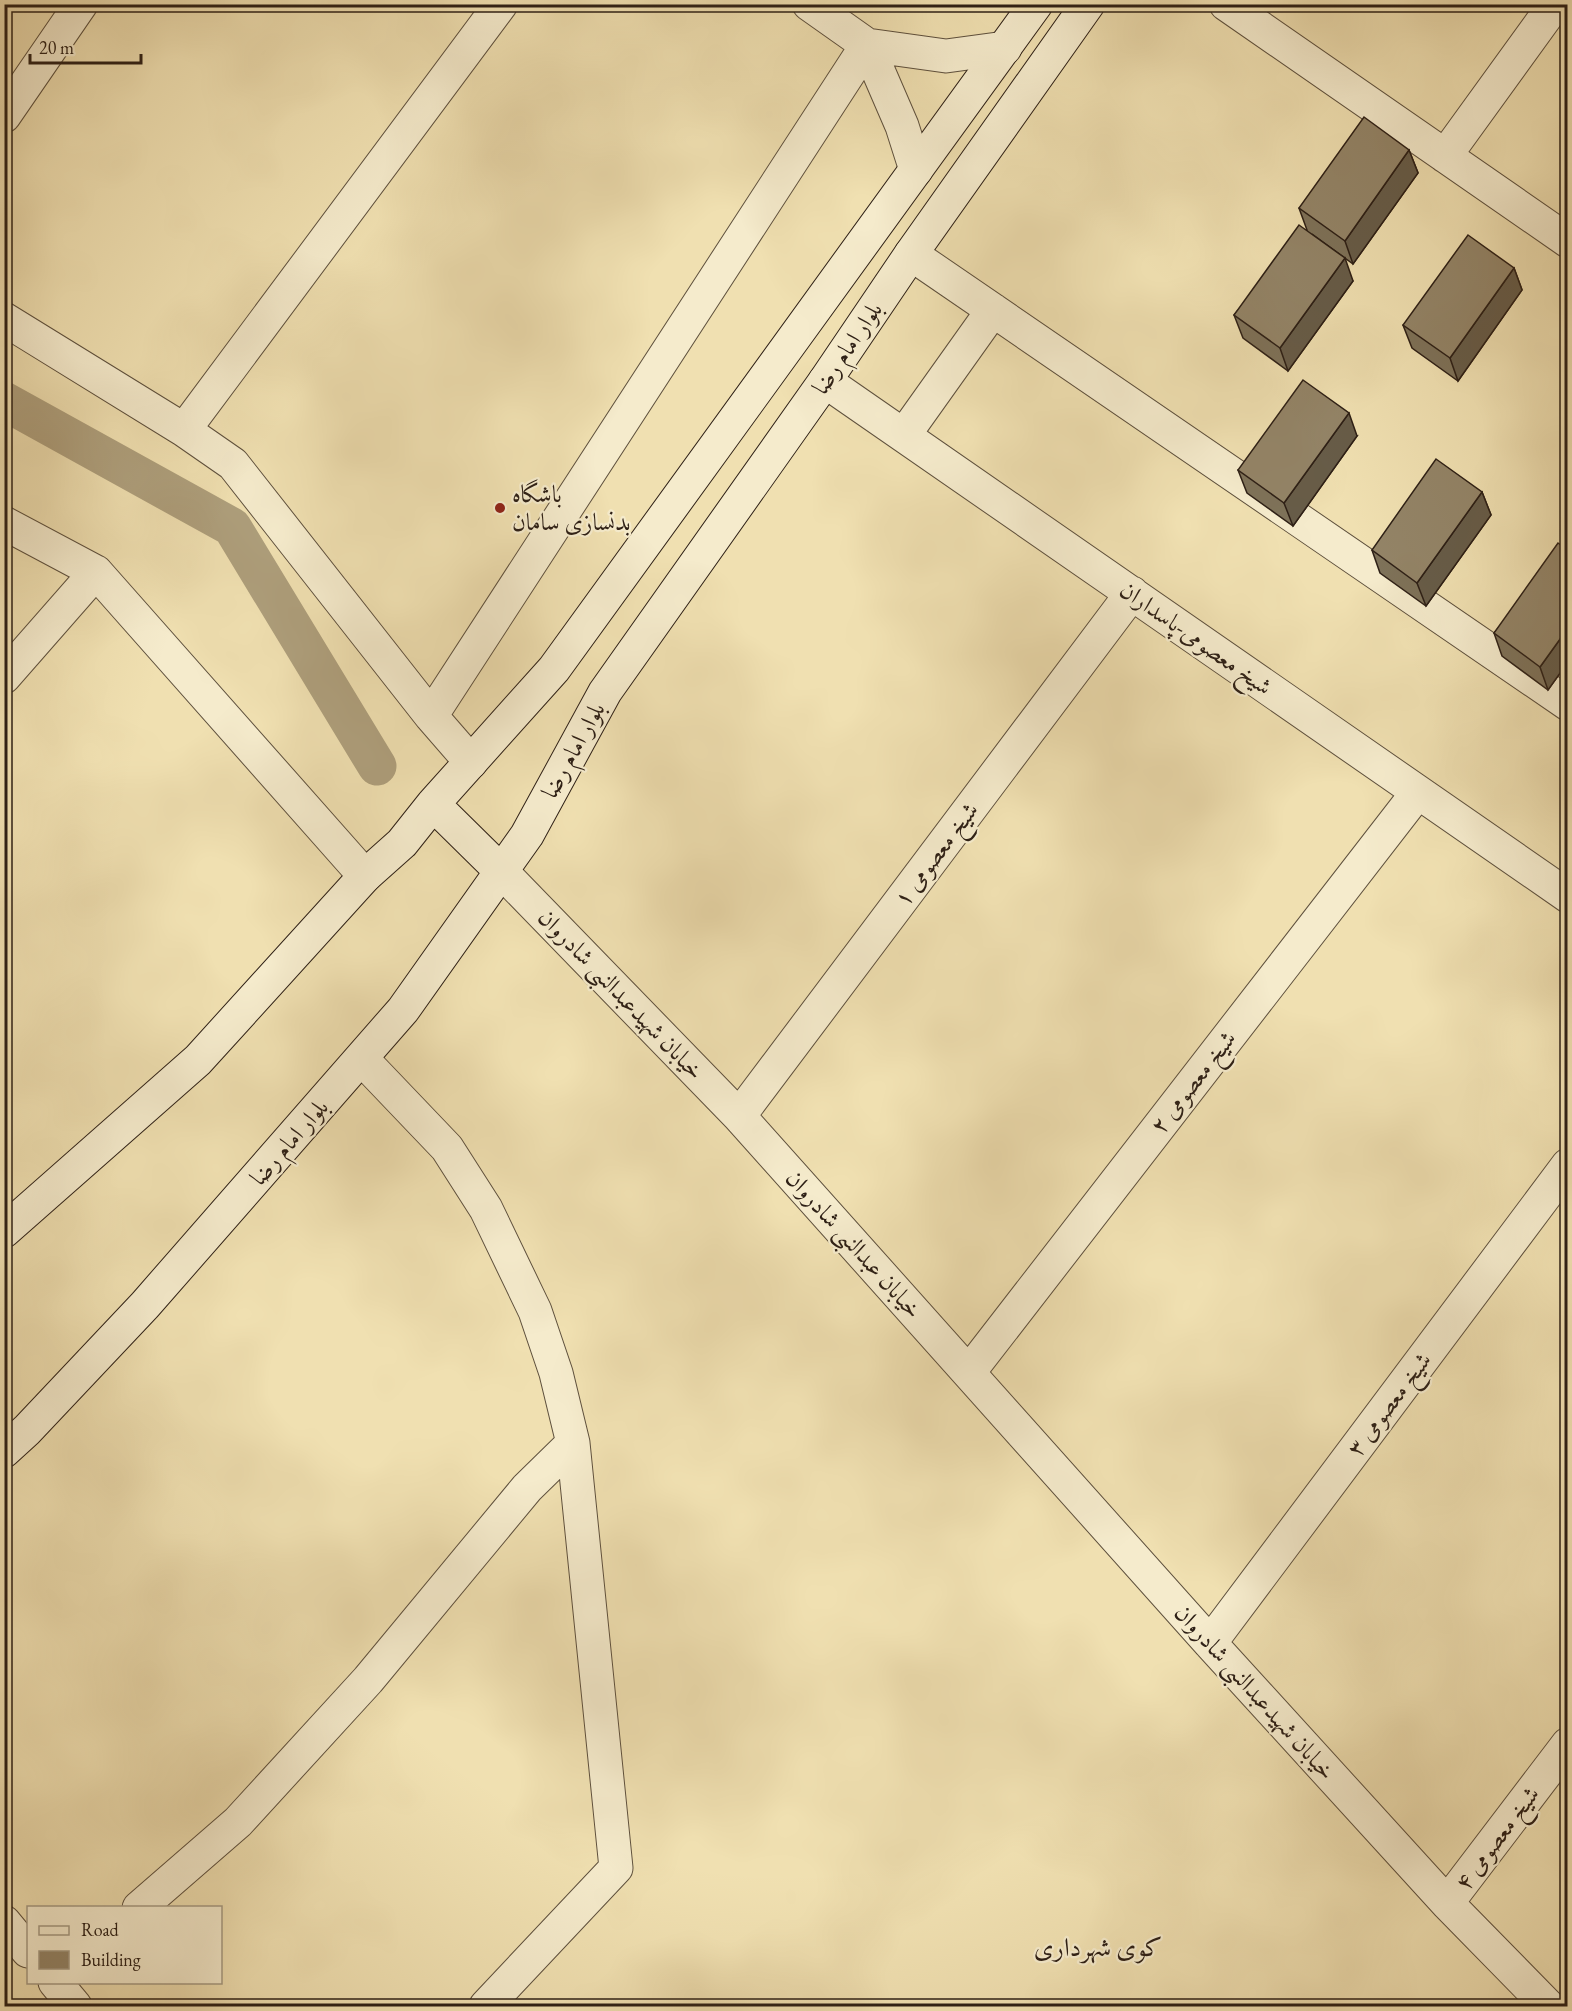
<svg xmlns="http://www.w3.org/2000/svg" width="1572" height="2011" font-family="'EB Garamond',Amiri,serif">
	<rect width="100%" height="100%" fill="#f0e0b1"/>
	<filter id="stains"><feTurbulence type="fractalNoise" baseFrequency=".00333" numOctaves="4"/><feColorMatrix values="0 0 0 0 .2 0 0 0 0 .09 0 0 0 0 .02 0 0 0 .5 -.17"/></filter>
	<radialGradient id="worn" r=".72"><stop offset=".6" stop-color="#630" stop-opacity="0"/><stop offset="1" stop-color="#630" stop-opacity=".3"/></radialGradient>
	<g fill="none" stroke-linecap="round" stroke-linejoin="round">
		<!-- canal -->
		<path stroke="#ae9f7c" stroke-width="39" d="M4,401L232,527L377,766"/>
		<defs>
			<path id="street" d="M1226,4L1568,241
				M4,116L81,4
				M1445,156L1555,4
				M916,170L902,126L867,45L946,56L1005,48
				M911,254L1568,704
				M4,319L184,430L233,464L431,716
				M825,381L1568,896
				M184,430L501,4
				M904,435L993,310
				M4,523L96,572L365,876
				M4,677L96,572
				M471,762L431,716L867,45L809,4
				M502,872L739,1116L1210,1643L1447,1903L1548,2006
				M739,1116L1132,593
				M969,1372L1418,792
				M1210,1643L1568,1165
				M1447,1903L1568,1744
				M139,1908L238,1822L368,1680L527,1488L573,1443L556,1373L535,1311L486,1209L447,1148L362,1059
				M4,1922L28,1951
				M55,1982L75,2006
				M486,2006L616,1868L573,1443"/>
			<path id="secondary" d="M433,804L502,872
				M4,1231L198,1060L365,876L402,843L433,804L554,669L1036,4
				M4,1451L27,1430L145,1305L403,1010L527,835L605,692L825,381L911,254L1088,4"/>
		</defs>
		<!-- street casing -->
		<use href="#street" stroke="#5e503d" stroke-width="35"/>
		<!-- secondary casing -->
		<use href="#secondary" stroke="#2e2016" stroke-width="35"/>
		<!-- street -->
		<use href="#street" stroke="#f5ebcc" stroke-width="33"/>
		<!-- secondary -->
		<use href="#secondary" stroke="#f5ebcc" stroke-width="33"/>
	</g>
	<!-- wall -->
	<path fill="#7e7259" stroke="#2e2016" stroke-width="1.5" d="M1409,150L1418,173L1353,264L1312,234L1353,281L1288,371L1243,338L1234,315L1307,230L1299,208Z
		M1514,268L1522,290L1458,381L1412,348L1403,325Z
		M1568,414V435L1562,421Z
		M1357,436L1293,526L1247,493L1238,470Z
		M1482,492L1491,515L1426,606L1380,573L1372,550Z
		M1568,550V662L1548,690L1502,656L1494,633Z"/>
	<!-- shaded-wall -->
	<path fill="#675c48" stroke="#2e2016" stroke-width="1.5" d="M1409,150L1418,173L1353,264L1345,241Z
		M1345,258L1353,281L1288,371L1280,348Z
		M1514,268L1522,290L1458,381L1450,358Z
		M1349,413L1357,436L1293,526L1284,503Z
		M1482,492L1491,515L1426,606L1417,583Z
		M1568,628V662L1548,690L1540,667Z"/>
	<!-- building -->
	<path fill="#938467" stroke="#2e2016" stroke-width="1.5" d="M1364,117L1409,150L1345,241L1299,208Z
		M1299,225L1345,258L1280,348L1234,315Z
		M1468,235L1514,268L1450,358L1403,325Z
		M1303,380L1349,413L1284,503L1238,470Z
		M1568,414V425L1562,421Z
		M1436,459L1482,492L1417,583L1372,550Z
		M1558,543L1568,550V628L1540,667L1494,633Z"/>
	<!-- markers -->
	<circle fill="#8f2418" stroke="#f5ebcc" stroke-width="2" cx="500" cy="508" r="6"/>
	<g text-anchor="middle" stroke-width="4.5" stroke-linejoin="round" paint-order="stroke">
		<!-- street labels -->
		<g font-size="24" fill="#2e2016" stroke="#f5ebcc">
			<text transform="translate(847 348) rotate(-56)" y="8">بلوار امام رضا</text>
			<text transform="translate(1196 638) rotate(35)" y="8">شیخ معصومی-پاسداران</text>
			<text transform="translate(573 750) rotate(-61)" y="8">بلوار امام رضا</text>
			<text transform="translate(936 854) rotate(-53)" y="8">شیخ معصومی ١</text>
			<text transform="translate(621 994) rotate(46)" y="8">خیابان شهیدعبدالنبی شادروان</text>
			<text transform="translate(1193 1082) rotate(-52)" y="8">شیخ معصومی ٢</text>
			<text transform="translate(289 1142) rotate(-49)" y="8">بلوار امام رضا</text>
			<text transform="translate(854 1244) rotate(48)" y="8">خیابان عبدالنبی شادروان</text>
			<text transform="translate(1389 1404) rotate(-53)" y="8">شیخ معصومی ٣</text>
			<text transform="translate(1255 1692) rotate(48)" y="8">خیابان شهیدعبدالنبی شادروان</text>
			<text transform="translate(1497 1838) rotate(-53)" y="8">شیخ معصومی ۴</text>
		</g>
		<!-- poi labels -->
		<g font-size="24" fill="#2e2016" stroke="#f5ebcc" text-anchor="start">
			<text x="512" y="502">باشگاه<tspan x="512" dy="28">بدنسازی سامان</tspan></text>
		</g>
		<!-- neighbourhood labels -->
		<g font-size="26" fill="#2e2016" stroke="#f5ebcc">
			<text x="1098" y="1956">کوی شهرداری</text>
		</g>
	</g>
	<!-- margin -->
	<rect width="1572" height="2011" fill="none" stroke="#f0e0b1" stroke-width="24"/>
	<rect x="6" y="6" width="1560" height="1999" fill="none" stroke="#2e2016" stroke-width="3"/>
	<rect x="12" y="12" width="1548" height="1987" fill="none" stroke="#2e2016" stroke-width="1.5"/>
	<!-- legend -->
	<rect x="27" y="1906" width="195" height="78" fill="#f5ebcc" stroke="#a59a83" stroke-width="1.5"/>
	<rect x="39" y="1926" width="30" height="9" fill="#f5ebcc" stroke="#a59a83" stroke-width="1.5"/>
	<text x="81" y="1936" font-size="18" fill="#2e2016">Road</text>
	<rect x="39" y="1951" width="30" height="18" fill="#938467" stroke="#a59a83" stroke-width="1.5"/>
	<text x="81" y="1966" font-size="18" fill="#2e2016">Building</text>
	<!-- scale -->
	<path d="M30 54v9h111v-9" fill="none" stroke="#2e2016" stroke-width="3"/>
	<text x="39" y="54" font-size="18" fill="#2e2016" stroke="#f5ebcc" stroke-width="4.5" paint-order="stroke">20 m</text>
	<rect width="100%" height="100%" filter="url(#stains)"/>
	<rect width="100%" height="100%" fill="url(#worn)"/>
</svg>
